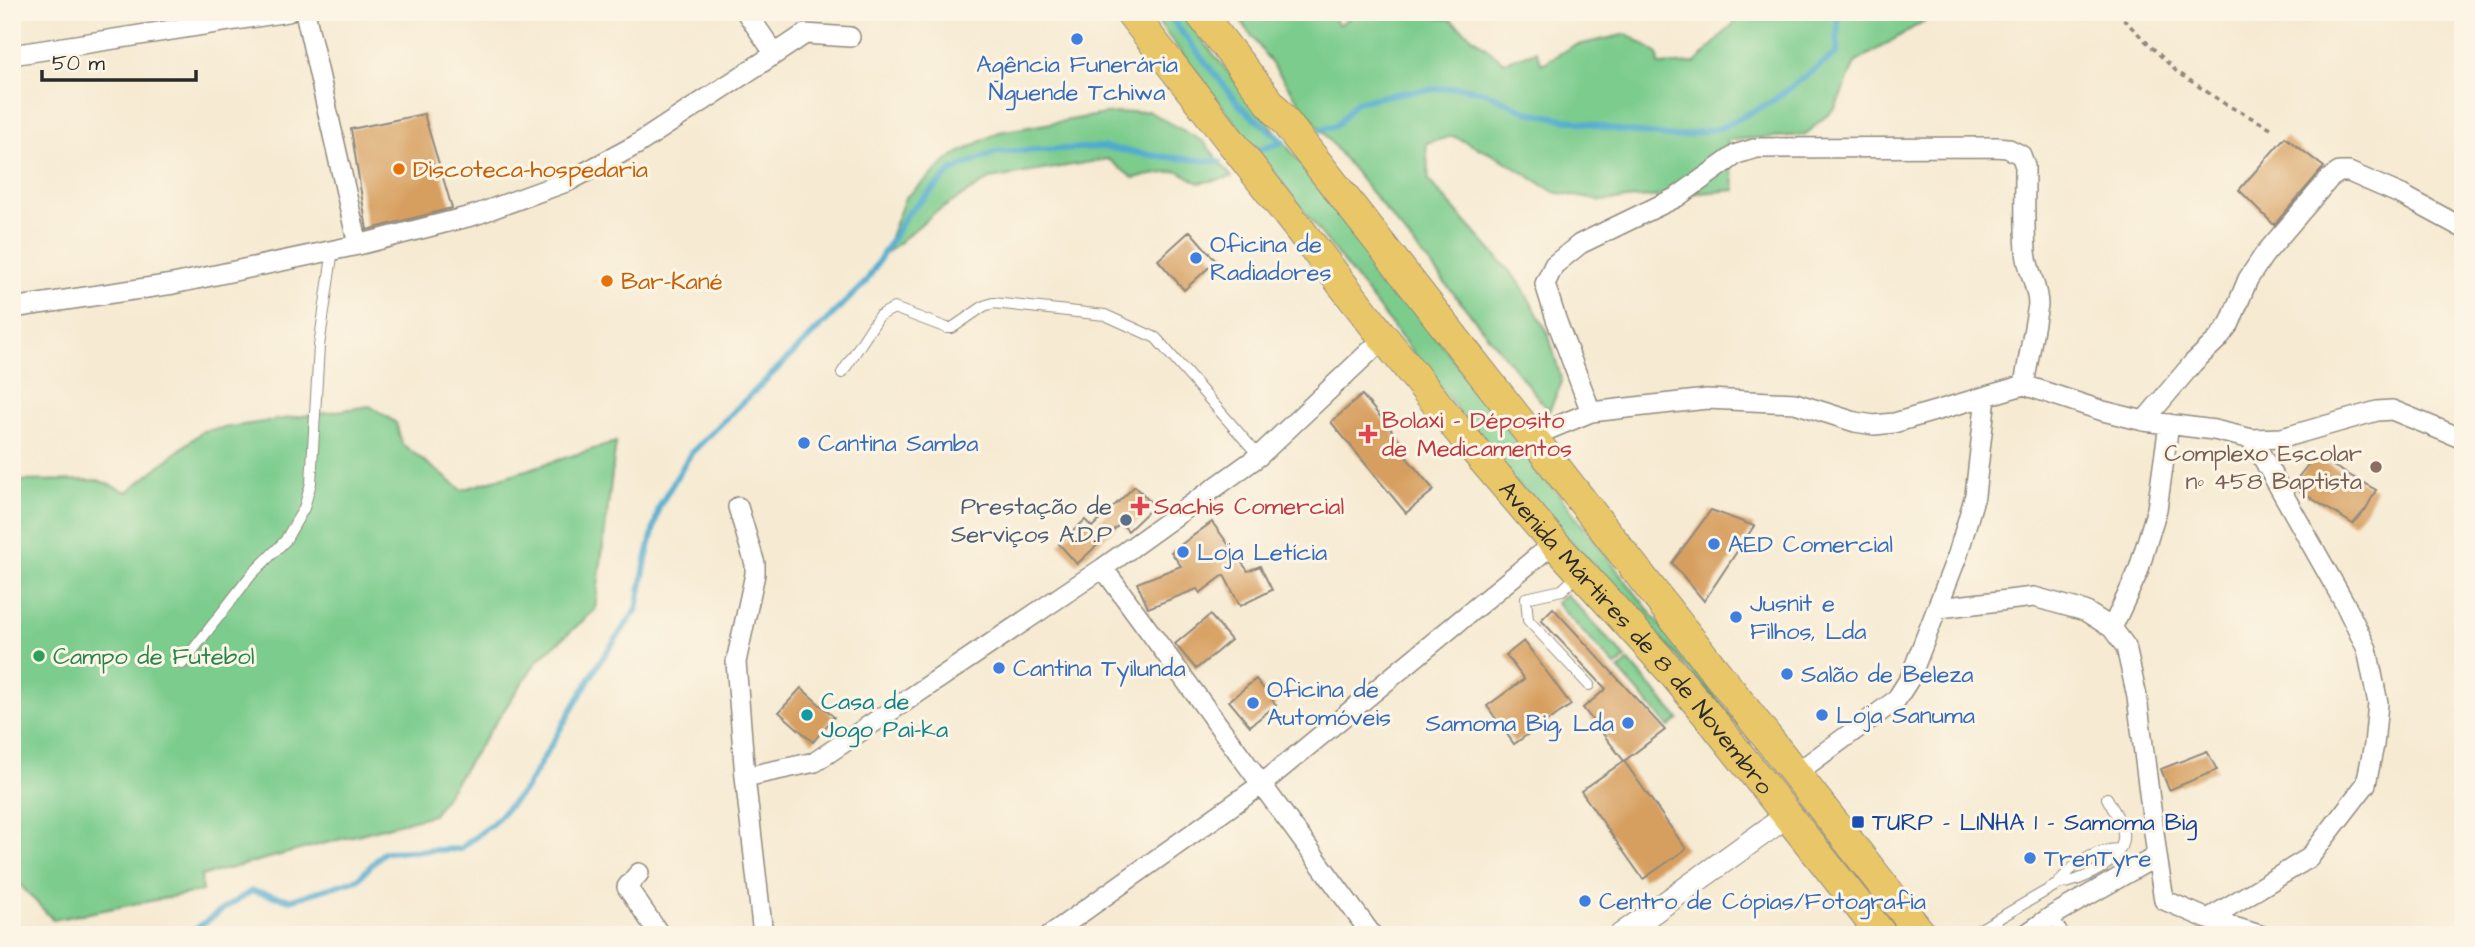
<svg xmlns="http://www.w3.org/2000/svg" width="2475" height="947" font-family="'Architects Daughter',sans-serif">
	<rect width="100%" height="100%" fill="#fcf5e5"/>
	<filter id="ink" filterUnits="userSpaceOnUse"><feTurbulence type="fractalNoise" baseFrequency=".0143" numOctaves="2"/><feDisplacementMap in="SourceGraphic" scale="14" xChannelSelector="R" yChannelSelector="G"/><feConvolveMatrix kernelMatrix="1 2 1 2 8 2 1 2 1" color-interpolation-filters="sRGB"/></filter>
	<filter id="wash" filterUnits="userSpaceOnUse"><feTurbulence type="fractalNoise" baseFrequency=".00686" numOctaves="4" result="noise"/><feDisplacementMap in="SourceGraphic" scale="28" xChannelSelector="R" yChannelSelector="G"/><feGaussianBlur stdDeviation="1.57" result="paint"/><feColorMatrix in="noise" values="0 0 0 0 0 0 0 0 0 0 0 0 0 0 0 0 0 1.4 0 .05"/><feComposite in="paint" operator="in"/></filter>
	<g filter="url(#wash)">
		<rect width="100%" height="100%" fill="#f6ead2"/>
		<!-- green -->
		<path fill="#7ccc8d" stroke="#547c5c" stroke-width="2" d="M1150,12H1180L1269,123L1746,735L1637,611L1503,469Z
			M1243,12H1329L1339,25L1359,12H1405L1451,20L1504,62L1536,51L1542,64L1573,46L1627,34L1658,54L1659,65L1695,63L1738,19L1748,12H1939L1855,63L1836,107L1805,135L1727,140L1735,190L1601,201L1554,192L1500,158L1453,136L1426,143L1429,181L1520,283L1548,333L1562,382L1549,411L1346,161L1303,107L1238,17Z
			M1148,111L1204,142L1232,177L1199,183L1178,171L1133,178L1108,159L990,179L933,214L882,257L905,198L953,156L999,132L1105,114Z
			M370,406L396,423L402,444L462,490L616,442L595,610L537,661L433,815L201,876L202,891L53,920L12,876V481L98,480L127,492L203,431Z
			M1566,594L1626,658L1616,667L1556,603Z
			M1629,661L1679,719L1669,727L1619,670Z"/>
		<g fill="none" stroke-linecap="round" stroke-linejoin="round">
			<!-- stream -->
			<path stroke="#50abce" stroke-width="6" d="M1166,12L1240,106L1283,142
				M1321,130L1338,124L1356,102L1405,92L1458,87L1485,92L1528,112L1624,131L1676,137L1720,128L1771,102L1837,53L1838,12
				M1256,150L1283,142
				M188,935L223,909L252,891L291,900L358,879L384,852L460,849L492,824L526,788L599,663L637,609L646,560L659,507L691,453L866,282L907,214L953,170L996,152L1104,147L1157,156L1220,162"/>
		</g>
		<g id="blocks">
			<!-- building -->
			<path fill="#d79f5f" d="M424,114L452,208L367,230L351,129Z
				M2285,137L2324,167L2274,225L2239,190Z
				M1190,231L1216,261L1184,290L1158,260Z
				M1362,395L1406,447L1401,451L1434,490L1406,513L1331,422Z
				M2315,456L2376,490L2366,509L2353,524L2293,487L2292,485Z
				M1135,486L1154,506L1128,531L1121,523L1077,564L1059,544L1085,520L1092,527Z
				M1711,510L1754,526L1704,601L1672,563Z
				M1212,522L1248,571L1260,566L1272,590L1240,606L1224,575L1200,593L1197,589L1148,608L1137,583L1181,566L1171,552Z
				M1553,608L1665,730L1624,761L1583,708L1606,689L1541,620Z
				M1210,615L1231,640L1196,669L1175,644Z
				M1524,641L1571,705L1514,744L1487,706L1524,679L1506,655Z
				M1256,679L1276,705L1250,726L1229,701Z
				M801,688L834,717L813,742L779,712Z
				M2207,751L2217,770L2169,790L2161,769Z
				M1624,761L1686,849L1643,879L1581,791Z"/>
		</g>
	</g>
	<g filter="url(#ink)">
		<use href="#blocks" fill-opacity="0" stroke="#908a7e" stroke-width="2"/>
		<g fill="none" stroke-linecap="round" stroke-linejoin="round">
			<defs>
				<path id="service" d="M842,373L879,316L894,308L947,328H952L984,306L993,303L1105,315L1156,338L1259,456
					M1578,575L1562,590L1526,598L1528,620L1589,685
					M182,664L251,575L285,541L304,508L311,483L319,346L333,249
					M2058,884C2071,865 2096,849 2119,849
					M2052,916L2065,935
					M1970,935L2058,884C2080,882 2121,863 2123,839C2125,825 2113,810 2107,798"/>
				<path id="minor" d="M305,12L358,245
					M746,12L775,54L805,34L850,37
					M12,55L288,12
					M12,308L173,284L358,245L475,215L569,181L636,145L775,54
					M1591,412L1556,319L1545,284L1554,265L1580,244L1677,197L1737,154L1757,148L1996,147L2007,148L2021,155L2025,166C2025,194 2024,223 2026,251C2027,270 2038,286 2038,305L2024,385
					M2144,421L2193,363L2218,339L2230,323L2248,279L2264,255L2329,179L2339,172H2349L2402,195L2463,228
					M1533,436L1591,412L1707,399L1795,403L1855,422L1874,425L1894,423L2024,385L2103,411L2144,421L2214,430L2252,439L2282,438L2377,411L2392,410L2463,439
					M738,507L755,564V574L736,662L745,777
					M1103,568L1372,935
					M1939,608L2034,597L2085,611L2112,628L2126,647L2137,697L2157,856
					M2112,628L2138,572L2157,509L2169,424
					M1795,774L1896,700L1910,678L1958,554L1975,495L1986,397
					M639,873L627,887L660,935
					M2208,919L2309,858L2366,784L2374,745L2378,703L2367,649L2344,602L2252,439
					M763,935L745,777L815,762L1103,568L1259,456L1384,338
					M1050,935L1262,784L1554,543
					M2025,935L2052,916L2157,856L2164,900L2208,919L2260,935"/>
				<path id="tertiary" d="M1621,935L1788,815"/>
				<g id="primary">
					<path id="s1" d="M1130,12L1384,338L1467,441L1554,543L1671,671L1714,723L1882,935"/>
					<path d="M1199,12L1922,935"/>
				</g>
			</defs>
			<!-- service casing -->
			<use href="#service" stroke="#908a7e" stroke-width="12"/>
			<!-- minor casing -->
			<use href="#minor" stroke="#908a7e" stroke-width="22"/>
			<!-- tertiary casing -->
			<use href="#tertiary" stroke="#908a7e" stroke-width="25"/>
			<!-- primary casing -->
			<use href="#primary" stroke="#908a7e" stroke-width="32"/>
			<!-- path -->
			<path stroke="#908a7e" stroke-width="3.5" stroke-dasharray="5 5" stroke-linecap="butt" d="M2116,12L2176,71L2225,104L2275,130"/>
			<!-- service -->
			<use href="#service" stroke="#fff" stroke-width="10"/>
			<!-- minor -->
			<use href="#minor" stroke="#fff" stroke-width="19"/>
			<!-- tertiary -->
			<use href="#tertiary" stroke="#fff" stroke-width="23"/>
			<!-- primary -->
			<use href="#primary" stroke="#e9c769" stroke-width="30"/>
		</g>
	</g>
	<!-- markers -->
	<g fill="#3f7fe0" stroke="#fcf5e5" stroke-width="2.5">
		<circle cx="1077" cy="39" r="7"/>
		<circle cx="1196" cy="258" r="7"/>
		<circle cx="804" cy="443" r="7"/>
		<circle cx="1714" cy="544" r="7"/>
		<circle cx="1183" cy="552" r="7"/>
		<circle cx="1736" cy="617" r="7"/>
		<circle cx="999" cy="668" r="7"/>
		<circle cx="1787" cy="674" r="7"/>
		<circle cx="1253" cy="703" r="7"/>
		<circle cx="1822" cy="715" r="7"/>
		<circle cx="1628" cy="723" r="7"/>
		<circle cx="2030" cy="858" r="7"/>
		<circle cx="1585" cy="901" r="7"/>
	</g>
	<g fill="#e8710a" stroke="#fcf5e5" stroke-width="2.5">
		<circle cx="399" cy="169" r="7"/>
		<circle cx="607" cy="281" r="7"/>
	</g>
	<g fill="#e0444e" stroke="#fcf5e5" stroke-width="2.5">
		<path d="M1364.5 423.5h7v7h7v7h-7v7h-7v-7h-7v-7h7z"/>
		<path d="M1136.5 495.5h7v7h7v7h-7v7h-7v-7h-7v-7h7z"/>
	</g>
	<circle fill="#8d6e63" stroke="#fcf5e5" stroke-width="2.5" cx="2376" cy="467" r="7"/>
	<circle fill="#5c6f8a" stroke="#fcf5e5" stroke-width="2.5" cx="1126" cy="520" r="7"/>
	<circle fill="#2e9e5b" stroke="#fcf5e5" stroke-width="2.5" cx="39" cy="656" r="7"/>
	<circle fill="#0f9aa8" stroke="#fcf5e5" stroke-width="2.5" cx="807" cy="715" r="7"/>
	<rect fill="#1a4fb4" stroke="#fcf5e5" stroke-width="2.5" x="1851" y="815" width="14" height="14" rx="3.5"/>
	<g text-anchor="middle" stroke-width="6" stroke-linejoin="round" paint-order="stroke">
		<!-- shop labels -->
		<g font-size="24" fill="#366cbe" stroke="#fcf5e5" text-anchor="start">
			<text x="1077" y="72" text-anchor="middle">Agência Funerária<tspan x="1077" dy="28">Nguende Tchiwa</tspan></text>
			<text x="1210" y="252">Oficina de<tspan x="1210" dy="28">Radiadores</tspan></text>
			<text x="818" y="451">Cantina Samba</text>
			<text x="1728" y="552">AED Comercial</text>
			<text x="1197" y="560">Loja Letícia</text>
			<text x="1750" y="611">Jusnit e<tspan x="1750" dy="28">Filhos, Lda</tspan></text>
			<text x="1013" y="676">Cantina Tyilunda</text>
			<text x="1801" y="682">Salão de Beleza</text>
			<text x="1267" y="697">Oficina de<tspan x="1267" dy="28">Automóveis</tspan></text>
			<text x="1836" y="723">Loja Sanuma</text>
			<text x="1614" y="731" text-anchor="end">Samoma Big, Lda</text>
			<text x="2044" y="866">TrenTyre</text>
			<text x="1599" y="909">Centro de Cópias/Fotografia</text>
		</g>
		<!-- food labels -->
		<g font-size="24" fill="#c56008" stroke="#fcf5e5" text-anchor="start">
			<text x="413" y="177">Discoteca-hospedaria</text>
			<text x="621" y="289">Bar-Kané</text>
		</g>
		<!-- health labels -->
		<g font-size="24" fill="#be3a42" stroke="#fcf5e5" text-anchor="start">
			<text x="1382" y="428">Bolaxi - Déposito<tspan x="1382" dy="28">de Medicamentos</tspan></text>
			<text x="1154" y="514">Sachis Comercial</text>
		</g>
		<!-- education labels -->
		<g font-size="24" fill="#785e54" stroke="#fcf5e5" text-anchor="end">
			<text x="2362" y="461">Complexo Escolar<tspan x="2362" dy="28">nº 458 Baptista</tspan></text>
		</g>
		<!-- service labels -->
		<g font-size="24" fill="#4e5e75" stroke="#fcf5e5" text-anchor="end">
			<text x="1112" y="514">Prestação de<tspan x="1112" dy="28">Serviços A.D.P</tspan></text>
		</g>
		<!-- street labels -->
		<g font-size="24" fill="#2b2b2b" stroke="#fcf5e5">
			<text dy="8" stroke="none"><textPath href="#s1" startOffset="805">Avenida Mártires de 8 de Novembro</textPath></text>
		</g>
		<!-- leisure labels -->
		<g font-size="24" fill="#27864d" stroke="#fcf5e5" text-anchor="start">
			<text x="53" y="664">Campo de Futebol</text>
		</g>
		<!-- culture labels -->
		<g font-size="24" fill="#0d838f" stroke="#fcf5e5" text-anchor="start">
			<text x="821" y="709">Casa de<tspan x="821" dy="28">Jogo Pai-ka</tspan></text>
		</g>
		<!-- transit labels -->
		<g font-size="24" fill="#164399" stroke="#fcf5e5" text-anchor="start">
			<text x="1872" y="830">TURP - LINHA 1 - Samoma Big</text>
		</g>
	</g>
	<!-- margin -->
	<rect width="2475" height="947" fill="none" stroke="#fcf5e5" stroke-width="42"/>
	<!-- scale -->
	<path d="M42 70v10h154v-10" fill="none" stroke="#2b2b2b" stroke-width="3.5"/>
	<text x="52" y="70" font-size="21" fill="#2b2b2b" stroke="#fcf5e5" stroke-width="5" paint-order="stroke">50 m</text>
</svg>
